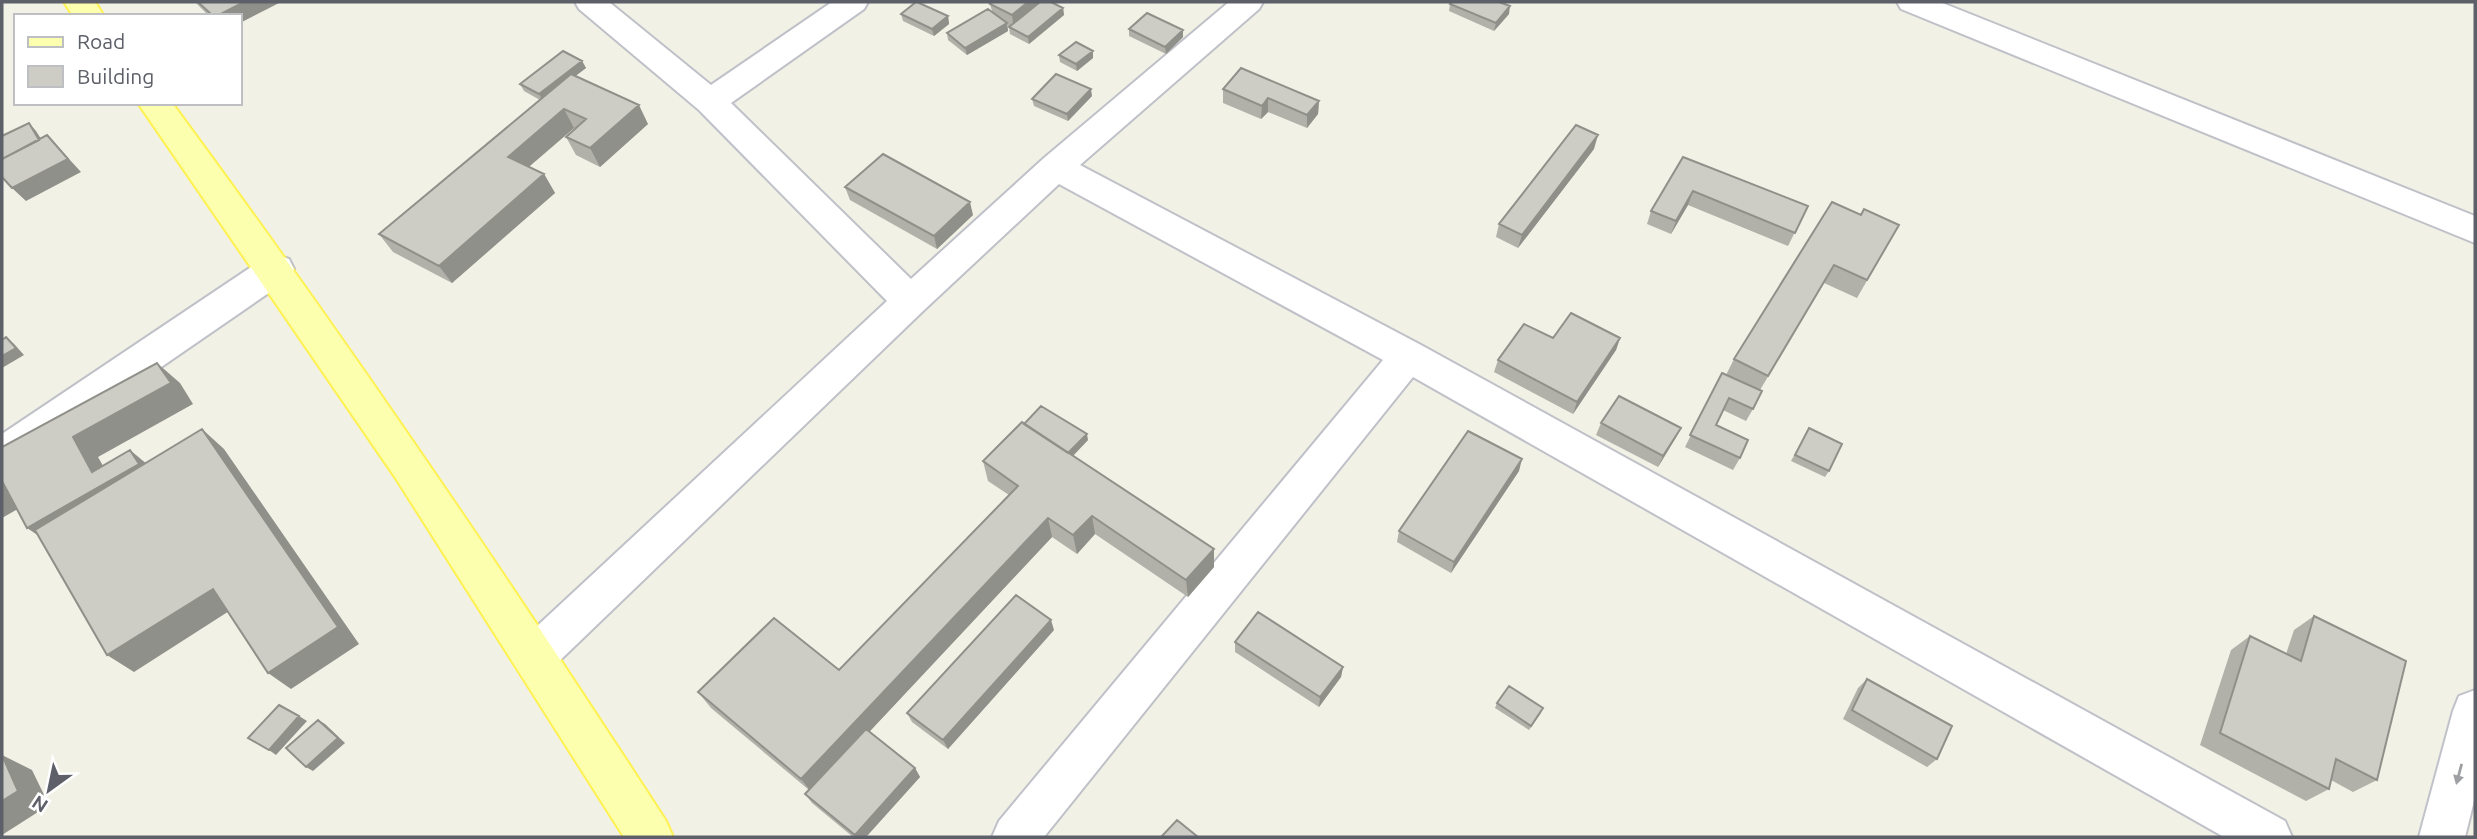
<svg xmlns="http://www.w3.org/2000/svg" width="2477" height="839" font-family="Ubuntu,sans-serif">
	<rect width="100%" height="100%" fill="#f1f1e6"/>
	<g fill="none" stroke-linecap="round" stroke-linejoin="round">
		<defs>
			<path id="street" d="M575,2H609L711,85L832,2H868L864,9L731,103L911,279L1044,158L1229,2H1263L1259,9L1080,165L1421,345L2285,821L2292,837H2224L1413,377L1044,837H992L999,821L1383,360L1059,184L923,311L551,669L536,675L521,669L515,655L521,641L887,301L699,110L579,9Z
				M1897,2H1940L2475,216V243L1901,9Z
				M276,255L289,259L294,269L289,279L16,467L2,471V434L263,259Z"/>
			<path id="secondary" d="M2475,690V797L2465,837H2419L2453,711L2459,696Z"/>
			<path id="primary" d="M64,2H95L104,16H73Z
				M138,103H172C345,337 508,577 666,821L673,837H624L395,477Z"/>
		</defs>
		<!-- street casing -->
		<use href="#street" stroke="#bfc1c8" stroke-width="4"/>
		<!-- secondary casing -->
		<use href="#secondary" stroke="#c0c2ca" stroke-width="4"/>
		<!-- primary casing -->
		<use href="#primary" stroke="#fef152" stroke-width="4"/>
		<!-- street -->
		<use href="#street" fill="#fff" fill-rule="evenodd"/>
		<!-- secondary -->
		<use href="#secondary" fill="#fff" fill-rule="evenodd"/>
		<!-- primary -->
		<use href="#primary" fill="#fcffad" fill-rule="evenodd"/>
	</g>
	<!-- wall -->
	<path fill="#b1b0a9" d="M195,2H281L240,16H209Z
		M990,4L1063,8L1064,15L1029,44L1010,34L1009,27L1007,25L1008,31L967,55L948,40L947,33L992,11Z
		M1450,4L1509,14L1494,31L1449,11Z
		M901,14L948,16L949,24L934,36L903,21Z
		M1129,29L1183,37L1166,54L1129,36Z
		M1093,51V58L1077,71L1060,62L1059,55Z
		M582,61L586,68L575,76L648,124L600,167L576,155L566,137L575,128H574L529,167L544,174L555,193L452,283L393,252L379,234L540,100L524,91L520,84Z
		M1223,89L1319,101L1318,114L1307,128L1268,112L1261,119L1223,103Z
		M1092,96L1068,121L1034,106L1032,99Z
		M1594,149L1518,248L1496,237L1499,224Z
		M1683,157L1808,206L1788,246L1688,205L1671,234L1647,224L1651,211Z
		M845,187L973,215L937,249L850,200Z
		M1861,215L1899,225L1857,298L1824,283L1760,390L1753,409L1746,421L1723,410L1716,425L1740,458L1733,470L1685,447L1722,373L1726,375L1734,359Z
		M1553,338H1620L1616,350L1573,414L1494,372L1498,360Z
		M1601,423L1681,428L1675,439L1658,467L1596,435Z
		M1024,424L1088,440L1073,456L1214,549V567L1188,597L1095,534L1077,554L1052,537L869,732L915,768L920,777L866,837H853L812,803L805,794L809,790L711,708L698,692L839,670L1009,495L988,481L983,461Z
		M1809,428L1829,471L1825,477L1791,461Z
		M1519,471L1451,573L1397,542L1399,531Z
		M2314,616L2377,780L2353,792L2331,780L2329,789L2306,801L2200,745L2231,650L2250,636L2286,654L2294,630Z
		M1054,630L948,749L912,722L907,713Z
		M1235,642L1343,667L1341,677L1319,707L1235,652Z
		M1867,679L1937,759L1927,767L1843,719L1858,688Z
		M1497,703L1541,713L1529,730L1495,708Z"/>
	<!-- shaded-wall -->
	<path fill="#90908a" d="M244,2H281L240,23V16H217Z
		M1028,2H1046L1014,29L1012,15Z
		M1510,6L1509,14L1494,31L1496,23Z
		M1063,8L1064,15L1029,44L1028,37Z
		M948,16L949,24L934,36L932,29Z
		M1007,23L1008,31L967,55L965,48Z
		M1183,30V37L1166,54L1165,47Z
		M1093,51V58L1077,71L1076,64Z
		M582,61L586,68L543,101L539,94Z
		M1091,89L1092,96L1068,121L1067,114Z
		M1268,98V112L1261,119L1262,106Z
		M1319,101L1318,114L1307,128V115Z
		M639,105L648,124L600,167L590,148Z
		M564,109L574,128L519,175L508,157Z
		M29,123L36,131L50,153L6,174Z
		M47,135L81,172L26,201L12,188Z
		M1598,135L1594,149L1518,248L1522,235Z
		M544,174L555,193L452,283L439,266Z
		M1693,191L1688,205L1671,234L1676,221Z
		M970,202L973,215L937,249L934,236Z
		M6,337L14,344L24,355L2,368V356Z
		M1620,338L1616,350L1573,414L1577,402Z
		M157,363L180,383L193,404L98,457L111,480L130,450L154,470L54,546L27,528L73,437Z
		M1681,428L1675,439L1658,467L1663,456Z
		M202,429L224,449L359,644L291,689L268,673Z
		M1087,434L1088,440L1064,465L1063,459Z
		M1522,459L1519,471L1451,573L1454,562Z
		M3,483L30,502L2,518V484Z
		M1092,516L1095,534L1077,554L1073,535Z
		M1048,518L1052,537L812,793L801,779Z
		M1214,549V567L1188,597L1186,580Z
		M213,589L237,606L134,672L107,655Z
		M1051,620L1054,630L948,749L943,740Z
		M1343,667L1341,677L1319,707L1320,697Z
		M299,716L307,721L276,755L269,750Z
		M318,720L325,724L345,743L313,771L306,767Z
		M2,755L32,770L49,805L2,835Z
		M915,768L920,777L866,837H856L855,835Z"/>
	<!-- building -->
	<path fill="#cecdc5" stroke="#90908a" stroke-width="2" d="M198,2H244L217,16H213Z
		M916,2H917L948,16L932,29L901,14Z
		M993,2H1028L1012,15L990,4Z
		M1040,2H1051L1063,8L1028,37L1009,27Z
		M1452,2H1499L1510,6L1496,23L1450,4Z
		M988,9L1007,23L965,48L947,33Z
		M1147,13L1183,30L1165,47L1129,29Z
		M1076,42L1093,51L1076,64L1059,55Z
		M563,51L582,61L539,94L520,84Z
		M1241,68L1319,101L1307,115L1268,98L1262,106L1223,89Z
		M571,74L639,105L590,148L566,137L586,119L564,109L508,157L544,174L439,266L379,234Z
		M1056,74L1091,89L1067,114L1032,99Z
		M29,123L39,140L2,159V136Z
		M1576,125L1598,135L1522,235L1499,224Z
		M47,135L68,159L12,188L2,177V159Z
		M883,154L970,202L934,236L845,187Z
		M1683,157L1808,206L1795,233L1693,191L1676,221L1651,211Z
		M1832,202L1861,215L1864,209L1899,225L1867,280L1834,265L1768,376L1734,359Z
		M1571,313L1620,338L1577,402L1498,360L1524,324L1553,338Z
		M6,337L16,348L2,356V340Z
		M157,363L171,383L73,437L92,472L130,450L139,464L27,528L3,483L2,484V447Z
		M1722,373L1762,391L1753,409L1729,398L1716,425L1748,440L1740,458L1690,435Z
		M1619,396L1681,428L1663,456L1601,423Z
		M1041,406L1087,434L1068,453L1024,424Z
		M1022,422L1214,549L1186,580L1092,516L1073,535L1048,518L801,779L698,692L774,618L839,670L1018,486L983,461Z
		M1809,428L1842,444L1829,471L1795,455Z
		M202,429L338,627L268,673L213,589L107,655L35,530Z
		M1468,431L1522,459L1454,562L1399,531Z
		M1016,595L1051,620L943,740L907,713Z
		M1258,612L1343,667L1320,697L1235,642Z
		M2314,616L2406,661L2377,780L2336,759L2329,789L2220,733L2250,636L2301,661Z
		M1867,679L1952,726L1937,759L1852,710Z
		M1509,686L1543,708L1531,726L1497,703Z
		M279,705L299,716L269,750L248,738Z
		M318,720L338,738L306,767L286,748Z
		M866,729L915,768L855,835L805,794Z
		M2,755L18,791L2,801Z
		M1177,820L1198,837H1161Z"/>
	<!-- one-way arrows -->
	<defs><path id="oneway-solid" d="M-6-.8H1V-3.2L6.5 0L1 3.2V.8H-6Z" transform="scale(1.75)"/></defs>
	<use fill="#9ea0a4" href="#oneway-solid" transform="translate(2459 774) rotate(105)"/>
	<!-- border -->
	<rect width="2477" height="839" fill="none" stroke="#5d6068" stroke-width="7"/>
	<!-- legend -->
	<rect x="14" y="14" width="228" height="91" fill="#ffffff" stroke="#bebfc3" stroke-width="2"/>
	<rect x="28" y="37" width="35" height="10" fill="#fcffad" stroke="#bebfc3" stroke-width="2"/>
	<text x="77" y="49" font-size="21" fill="#5d6068">Road</text>
	<rect x="28" y="66" width="35" height="21" fill="#cecdc5" stroke="#bebfc3" stroke-width="2"/>
	<text x="77" y="84" font-size="21" fill="#5d6068">Building</text>
	<!-- north arrow -->
	<g transform="translate(49 790) rotate(213)" stroke="#ffffff" stroke-width="5" paint-order="stroke">
	<path d="M0-5L12 26L0 18L-12 26Z" fill="#5d6068"/>
	<text y="-10" font-size="19" font-weight="bold" text-anchor="middle" fill="#5d6068">N</text>
	</g>
</svg>
